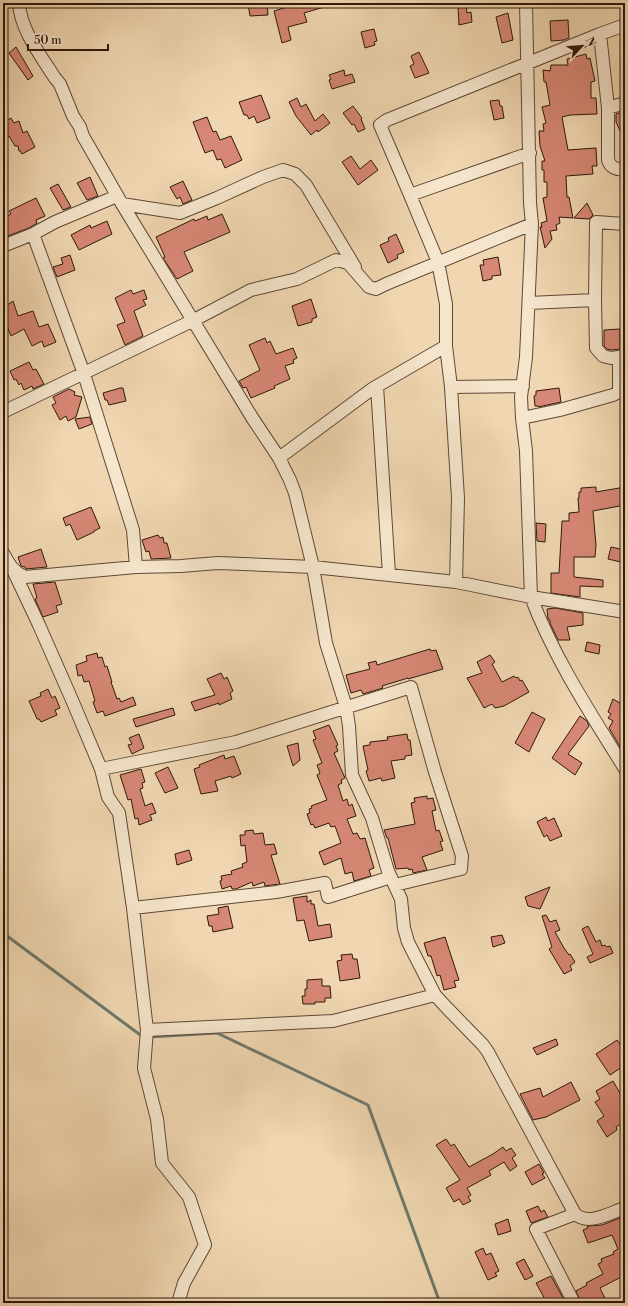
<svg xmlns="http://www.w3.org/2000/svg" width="628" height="1306" font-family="'Libre Bodoni',serif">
	<rect width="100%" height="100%" fill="#f0d7b1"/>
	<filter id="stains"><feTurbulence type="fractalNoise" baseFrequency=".005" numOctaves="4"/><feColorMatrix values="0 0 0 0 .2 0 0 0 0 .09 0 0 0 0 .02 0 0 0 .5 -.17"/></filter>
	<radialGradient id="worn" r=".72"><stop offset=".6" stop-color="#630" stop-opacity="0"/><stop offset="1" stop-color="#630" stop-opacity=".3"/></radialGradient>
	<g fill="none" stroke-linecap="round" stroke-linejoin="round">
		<!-- stream -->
		<path stroke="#6e796c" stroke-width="3" d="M3,933L143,1037
			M149,1037L217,1033L368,1105L440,1303"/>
	</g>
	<!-- building -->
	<path fill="#d78775" stroke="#2d180c" d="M267,3L268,15L250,16L248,4Z
		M300,3H330L331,5L304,13L307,22L288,27L291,40L282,43L274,11Z
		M458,5H466L467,13L471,12L472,22L459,25Z
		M508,13L513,40L502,43L496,17Z
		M568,20L569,38L564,40L551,41L550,21Z
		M374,29L377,41L374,42L375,45L365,48L361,32Z
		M16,47L33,76L28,80L9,53Z
		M419,52L429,73L415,78L410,66L414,64L411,56Z
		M586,54L587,59L590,58L595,81L591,82V98H596L597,114L570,115L562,117L568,150L596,148L597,166H592L593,174L566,176L567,197H569L573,218L559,217L560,223L556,225L557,230L550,231L552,239L545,248L540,227H542L541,223L547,221L543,198L547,197V182H544V170H542V161H545L540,146L539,131H544L543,124L546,123L542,107L550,105L546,82H544L543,70L550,71L551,65H568L567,59Z
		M344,70L345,76L352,74L355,82L332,89L329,80L331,79L329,75Z
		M261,95L270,118L257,123L254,116L249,119L247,115H244L239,102Z
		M297,98L301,107L306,104L315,121L323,114L330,123L318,132L317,130L311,135L296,116L289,102Z
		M499,100L500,106H502L504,118L494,120L490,101Z
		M353,106L362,118L361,119L365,129L358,132L354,124L352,125L343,113Z
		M625,111V142L616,122V114Z
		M207,117L213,132L216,131L220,140L231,136L242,160L225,168L221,159L217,160L213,150L205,153L193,122Z
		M11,118L14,123L19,121L23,133L27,131L35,147L22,154L20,151H19L18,146H15L9,136L6,138L3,131V123Z
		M351,156L360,169L371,160L378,170L358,185L342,162Z
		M90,177L98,196L87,200L77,183Z
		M183,181L192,200L183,204L180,197L177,199L170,187Z
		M58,184L71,207L63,210L50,188Z
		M36,198L45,216L36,220L37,223L29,228L5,237L3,234V219L11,214L9,211Z
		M587,203L593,215L589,219L574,218Z
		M222,214L230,232L184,252L193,271L177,279L163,258L165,257L156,237L194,219L195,221L207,216L208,220Z
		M107,221L112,234L79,250L71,235L90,225L91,228Z
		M396,234L404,252L397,255L398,258L388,263L380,245L389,241L388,238Z
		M70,255L75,270L57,277L53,267L63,264L61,258Z
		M498,257L501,275L492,276V279L483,281L480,265H484L483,260Z
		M131,290L133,294L144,290L147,299L143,300L146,305L134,311L143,336L125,345L117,325L125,322L115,298Z
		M311,299L317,317L312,319V322L298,326L292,306Z
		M13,301L18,316L33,311L39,327L48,324L56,342L44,347L42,341L32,346L24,329L11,336L3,316V308Z
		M620,329V349L612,350L607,349L604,346V330Z
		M265,338L267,343L270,341L276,354L293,348L297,358L293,360L294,363L285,366L290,379L274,386L275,388L251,398L246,387L243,388L239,381L260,370L249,345Z
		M29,362L33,370L36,369L44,384L33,389L32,386L24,390L21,383L19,385L16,379L14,380L10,371Z
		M120,388H123L126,401L109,405L107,400H105L103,393Z
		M559,388L561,402L538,407V406H535L534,396L536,395V391Z
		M69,389L75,392L74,395L82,397L76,417L68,421L66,416L60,420L52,405L56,403L53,397Z
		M90,417L92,424L79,429L75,419Z
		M596,487V492L625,487V505L593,511L596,545L595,557H574V577L603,580V587L580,586V597L551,593V573H559L562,521H569V513L579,512L578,498H579V492H581V488Z
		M91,507L100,528L94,531V532L77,540L70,524L66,526L63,518Z
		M536,523L546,524L545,542L537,541Z
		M158,535L160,538L163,537L164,543H167L171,558L151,559L149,551L146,552L142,540Z
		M611,547L625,550V563L608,559Z
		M41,549L47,567L26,569L25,567L21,566L18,557Z
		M55,582L62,604L56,606L58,612L43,617L35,599L37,598L33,584Z
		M555,608L583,613V625L567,627L570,640H558L550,623V620L548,619L547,609Z
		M587,642L600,645L599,654L585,651Z
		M430,649L431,651L436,650L443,669L408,679V678L382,686L383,688L363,694L361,690L351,693L346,675L370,669L368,663L376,661L377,665Z
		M97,653L98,658L102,657L105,667L107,666L112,682H111L117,699L119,698L121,702L133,697L136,705L105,716L103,711L97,713L93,702L95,701L89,681L84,682L82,675L78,676L76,665L87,661L86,656Z
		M490,655L495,662L492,664L502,682L514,676L516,678L518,677L520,681L522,680L529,692L504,706L495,708L492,704L484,708L467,678L482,673L477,662Z
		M221,673L224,679L227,677L233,691L230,693L232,699L219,705V703L195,711L191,702L215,695L207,679Z
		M48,689L52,698L55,696L60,708L55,710L57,715L41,722L39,719H37L29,701L41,696L40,693Z
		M613,699L625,706L622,714L625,716V755L609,728L613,721L608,718L611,714L608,712Z
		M173,708L175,715L136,727L133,719Z
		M532,712L545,719L529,752L515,743Z
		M580,716L587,721L589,726L568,754L582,763L575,775L552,758Z
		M329,725L338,745L336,746L338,751L334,753L345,778L341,780L342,783L338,785L343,801L347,799L349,806L352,804L356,816L347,819L353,834L357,833L360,839L365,838L374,868L369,870L371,876L354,881L352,872L345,874L341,858L324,865L319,852L341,843L335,826L331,827L329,823L315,828L313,824L311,825L307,814L310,813L309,809L312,808L311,806L327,800L317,775L320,773L317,765L322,763L313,740L316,739L313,731Z
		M139,734L144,748L132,754L128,745L132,744L129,738Z
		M407,734L408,740H410L412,755L405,756V759L391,761L395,778L382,781L381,778L369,781L366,771L368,770L363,746L370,745V742L388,740L387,737Z
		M298,743L300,760L293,766L287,746Z
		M224,755L225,759L234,756L241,774L232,778L231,776L215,781L218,791L201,794L194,769L200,767L199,765Z
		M168,767L178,788L165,793L155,773Z
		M141,769L145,782L142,783L143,788L140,789L145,806L152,803L156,813L150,815L152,820L139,825L138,818L135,819L131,799L128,800L120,775Z
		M427,796V799L433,798L436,810L432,811L436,831L439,830L443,841L440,842L443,850L422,857L427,870L413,873L412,869L409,870L408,868L396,869L388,838H387L384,830L415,824L411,803L415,802L414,798Z
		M546,817L548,821L554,818L562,836L550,841L547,835L544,837L537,822Z
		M253,830L254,834L263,833L265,845L274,844L277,854L271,855L280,884L265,886L264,882L253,886L252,882L236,889H232L231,886L222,889L220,881L222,880L221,876L232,874L231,871L243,867L242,864L247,862L245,845L241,846L240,835H245V831Z
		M189,850L192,860L177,865L175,854Z
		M550,887L540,909L528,906L525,897Z
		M307,896V902L311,900V904H314L318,926L330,924L332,937L309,941L304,920L297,921L293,898Z
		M228,906L233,928L213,932L212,926H209L207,916L219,914L218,908Z
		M546,915L550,922L556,920L560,930L555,932L564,948L569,955L570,954L575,962L570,966L572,970L564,974L549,949L552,947L542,916Z
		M588,926L596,942L600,940L602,946L605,945L607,947L610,946L613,953L590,963L587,957L593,954L582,929Z
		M502,935L505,943L493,947L491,937Z
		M445,937L459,980L454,981L456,987L444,990L440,975L437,976L431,956H428L424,943Z
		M352,954L353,959H357L360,978L340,981L337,961L342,960L341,955Z
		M322,979V986H330L331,998H325V1002H315V1004H303L302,996H305V989H307V980Z
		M556,1039L558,1045L537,1055L533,1048Z
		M617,1040L622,1047L625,1044V1065L610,1075L596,1054Z
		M613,1081L625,1102V1121L616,1127L617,1130L607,1137L597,1121L604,1116L595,1102L600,1099L596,1091Z
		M571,1082L580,1100L546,1117L533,1120L520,1094L540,1088L543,1097Z
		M446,1139L451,1146L454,1144L469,1167L493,1154L503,1147L506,1151L511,1148L516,1155L512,1158L517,1166L510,1171L504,1162L489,1171L491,1175L467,1188L471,1195L468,1197L471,1201L463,1205L459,1199L454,1202L446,1188L460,1180L436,1145Z
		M539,1164L544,1173L542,1174L545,1178L532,1185L525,1172Z
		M538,1206L541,1212L544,1210L548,1217L531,1223L526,1211Z
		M625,1216V1275L600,1288L607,1303H581L576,1291L587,1285L586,1283L603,1274L598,1264L602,1262L601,1259L614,1254L613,1252L618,1249L612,1235L588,1243L583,1230L588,1228L587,1226L602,1225Z
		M508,1219L511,1231L498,1235L495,1224Z
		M483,1248L486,1255L491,1253L499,1271L495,1273L497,1276L488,1280L475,1252Z
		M524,1259L533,1276L525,1280L516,1263Z
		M551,1276L563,1298L555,1303H550L548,1300L546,1301L536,1283Z"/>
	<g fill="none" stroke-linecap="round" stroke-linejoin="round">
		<defs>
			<path id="minor" d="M19,3C20,29 41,56 55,78L60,84L73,116L80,127L83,136L122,204L253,419L279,458L290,480L295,493L313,567L326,643L346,707L349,726L352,775L372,818L388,871L401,899L404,928L408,942L435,995L447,1008L483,1045L488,1052L575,1214C589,1226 609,1213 625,1208
				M526,3L530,203L532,224L526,357L521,397L522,418L526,451L531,597C554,658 591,714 625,769
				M600,34L625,25
				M608,108L625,103
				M410,195L380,125L387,120L600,34L608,108V160C611,169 617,169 625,170
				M122,204L180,213L217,198L263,177L283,170L295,174L306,185L355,267
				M33,234L84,374L133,530L136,567
				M3,246L33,234L55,222L117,196
				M595,300L596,348L603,356L611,358L619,357
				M529,303L595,300L596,222L625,224
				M446,346V304L438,262L410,195L530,153
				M377,386L389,574
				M451,387L458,498L456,582
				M3,412L194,320L251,290L297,279L336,260L348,263L369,287L376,289L386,284L532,224
				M522,418L560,410L613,395L619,392V357L625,355
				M279,458L372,389L446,346L451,387L523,386
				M3,553C9,564 13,572 25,577L136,567L181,566L218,563L313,567L456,582L531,597L625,612
				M13,570L39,625L72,700L101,769L108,797L119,813L133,908L147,1030L144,1068L157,1119L162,1163L189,1197L205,1245L184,1283L178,1303
				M101,769L236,742L411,687L435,772L462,856L461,869L395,885
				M133,908L276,892L325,883L328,897L391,877
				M147,1030L333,1021L435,995
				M574,1303L536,1229L575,1214"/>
		</defs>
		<!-- minor casing -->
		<use href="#minor" stroke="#5e4835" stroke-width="14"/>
		<!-- minor -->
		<use href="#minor" stroke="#f5e5cc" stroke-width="12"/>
	</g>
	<!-- margin -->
	<rect width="628" height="1306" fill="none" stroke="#f0d7b1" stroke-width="16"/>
	<rect x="4" y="4" width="620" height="1298" fill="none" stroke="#2d180c" stroke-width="2"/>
	<rect x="8" y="8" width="612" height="1290" fill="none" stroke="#2d180c"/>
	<!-- north arrow -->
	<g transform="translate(582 46) rotate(64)" stroke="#f5e5cc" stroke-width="3" paint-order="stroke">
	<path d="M0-3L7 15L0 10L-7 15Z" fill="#2d180c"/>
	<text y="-6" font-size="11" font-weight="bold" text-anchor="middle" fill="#2d180c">N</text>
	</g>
	<!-- scale -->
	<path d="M28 44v6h80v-6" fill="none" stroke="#2d180c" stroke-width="2"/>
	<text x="34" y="44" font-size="12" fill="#2d180c" stroke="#f5e5cc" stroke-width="3" paint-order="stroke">50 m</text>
	<rect width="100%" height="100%" filter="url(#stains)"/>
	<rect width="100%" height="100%" fill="url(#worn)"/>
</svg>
